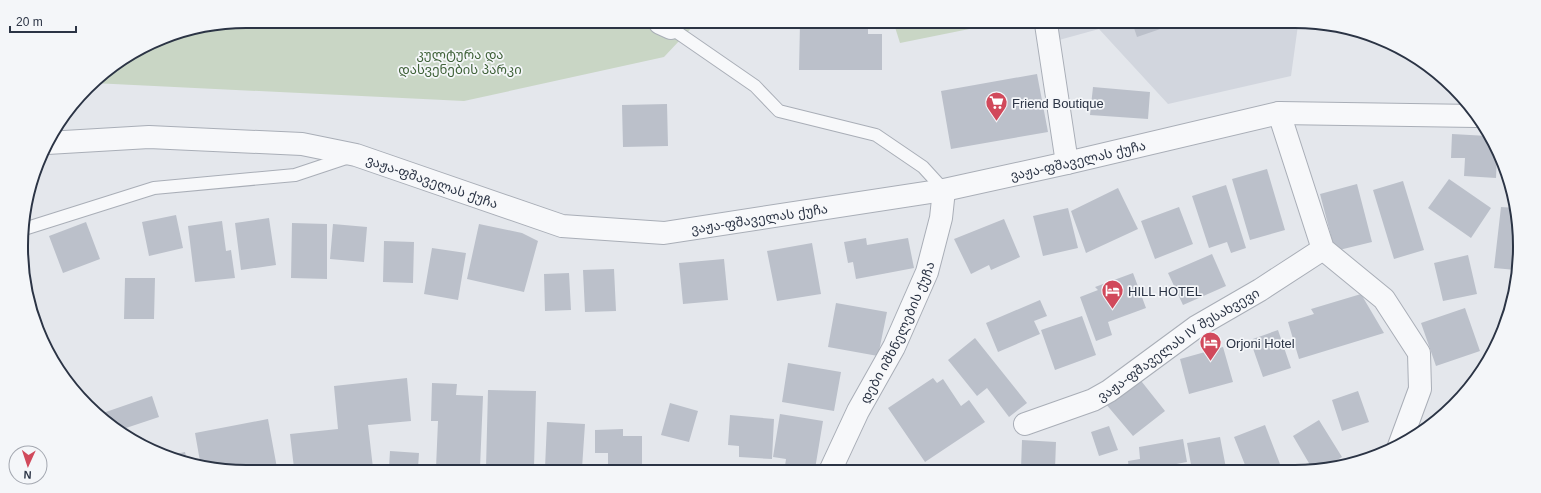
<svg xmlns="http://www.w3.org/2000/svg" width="1541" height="493" font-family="Helvetica,'Noto Sans Georgian',sans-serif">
	<rect width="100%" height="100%" fill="#e4e7ec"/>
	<!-- built -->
	<path fill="#d2d6de" d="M1057,24L1298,25L1291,76L1168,104L1099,29L1059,40Z"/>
	<!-- green -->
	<path fill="#c9d6c5" d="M247,21L696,23L664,57L464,101L93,83L98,77L160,38Z
		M894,24H994L900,43Z"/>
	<!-- building -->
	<path fill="#bbc0ca" d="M800,23H868V34H882V70H799Z
		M1133,25H1172L1137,37Z
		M1037,74L1048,132L951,149L941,91Z
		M1093,87L1150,92L1148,119L1090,115Z
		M667,104L668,146L623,147L622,105Z
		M1452,134L1488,136L1497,157L1496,178L1464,176L1465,158H1451Z
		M1267,169L1285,230L1250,240L1232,179Z
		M1449,179L1491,208L1471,238L1428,208Z
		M1403,181L1424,250L1394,259L1373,190Z
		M1357,184L1372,242L1335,251L1320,194Z
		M1226,185L1246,248L1231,253L1227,242L1209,248L1192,196Z
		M1118,188L1138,229L1086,253L1071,211Z
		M1179,207L1193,244L1155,259L1141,221Z
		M1501,207L1516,208V270L1494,268Z
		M1068,208L1078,248L1043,256L1033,216Z
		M176,215L183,248L149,256L142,222Z
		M269,218L276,265L241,270L235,223Z
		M1004,219L1020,257L991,270L989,265L971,274L954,239Z
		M222,221L226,251L231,250L235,278L195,282L188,226Z
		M86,222L100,259L63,273L49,236Z
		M292,223L327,224V279L291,278Z
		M333,224L367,227L364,262L330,259Z
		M479,224L522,233L538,241L524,292L467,279Z
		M866,238L867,245L908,238L914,268L856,279L853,262L848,263L844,242Z
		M384,241L414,242L413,283L383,282Z
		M812,243L821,294L777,301L767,251Z
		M432,248L466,253L458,300L424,294Z
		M1212,254L1226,286L1183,305L1168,273Z
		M1468,255L1477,294L1443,301L1434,263Z
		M724,259L728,300L683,304L679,263Z
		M614,269L616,311L585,312L583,270Z
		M569,273L571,310L545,311L544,274Z
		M1133,273L1146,308L1108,322L1112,335L1096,341L1080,297L1098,290L1095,287Z
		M125,278H155L154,319H124Z
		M1361,294L1384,333L1299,359L1288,322L1314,314L1311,309Z
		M1040,300L1047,316L1034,321L1040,334L998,352L986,323Z
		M836,303L887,312L878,356L828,347Z
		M1465,308L1480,351L1436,366L1421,323Z
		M1082,316L1096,355L1055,370L1041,330Z
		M1278,330L1291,368L1263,377L1250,340Z
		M975,338L1027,403L1009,417L987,388L977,396L948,360Z
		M1223,347L1233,382L1189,394L1180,359Z
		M788,363L841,372L834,411L782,402Z
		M1138,377L1165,411L1133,436L1105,403Z
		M407,378L411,421L368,425L373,468H294L290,434L338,429L334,386Z
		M933,378L937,383L943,379L961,406L969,400L985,422L925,462L888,408Z
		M432,383L457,384L456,395L483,396L480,468H436L438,421H431Z
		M488,390L536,391L534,468H486Z
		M1358,391L1369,422L1342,431L1332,400Z
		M152,396L159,417L126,428L128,437L121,434L100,414Z
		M670,403L698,411L689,442L661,435Z
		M780,414L823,421L815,469L785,466L786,459L773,457Z
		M730,415L774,419L772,459L739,457V446L728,445Z
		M268,419L277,468L201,467L195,433Z
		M1319,420L1342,457L1320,470H1313L1293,436Z
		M547,422L585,424L582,468H545Z
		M1265,425L1280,464L1264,470H1247L1234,437Z
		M1109,426L1118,450L1099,456L1091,432Z
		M623,429V436H642V469L608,468V453H595V430Z
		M1220,437L1226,468L1192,470L1187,443Z
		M1183,439L1187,462L1171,465L1172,470H1129L1128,461L1140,459L1139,447Z
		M1022,440L1056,442L1055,469H1021Z
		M390,451L419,453L418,468H389Z
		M185,452L187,461L171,455Z"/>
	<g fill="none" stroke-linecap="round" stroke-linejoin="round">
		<defs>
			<path id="lane" d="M673,23L671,28L755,86L779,111L876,135L923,167L944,190
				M24,229L154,188L295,175L349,157"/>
			<g id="street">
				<path d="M660,23L671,28"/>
				<path d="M1046,24L1067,163"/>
				<path d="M1279,113L1323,249L1384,299L1419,353L1420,389L1399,446"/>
				<path id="s1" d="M47,143L149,137L302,144L356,155L562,226L664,233L944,190L1067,163L1279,113L1476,116"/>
				<path id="s2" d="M1025,424L1093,400L1109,391L1196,327L1260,290L1323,249"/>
				<path id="s3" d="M831,469L858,411L894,347L927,272L941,218L944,190"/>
			</g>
		</defs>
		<!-- lane casing -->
		<use href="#lane" stroke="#a9aeb7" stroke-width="14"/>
		<!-- street casing -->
		<use href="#street" stroke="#a9aeb7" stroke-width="24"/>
		<!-- lane -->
		<use href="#lane" stroke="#f7f8fa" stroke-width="12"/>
		<!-- street -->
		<use href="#street" stroke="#f7f8fa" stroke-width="22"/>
	</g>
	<!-- icons -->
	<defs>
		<symbol id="supermarket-pin" viewBox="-11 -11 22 30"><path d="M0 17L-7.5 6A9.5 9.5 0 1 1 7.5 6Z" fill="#d1495b" stroke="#f4f6f9"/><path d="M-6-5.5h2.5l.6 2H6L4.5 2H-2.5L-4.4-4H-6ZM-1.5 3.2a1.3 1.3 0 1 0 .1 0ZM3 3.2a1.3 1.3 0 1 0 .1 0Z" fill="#fff"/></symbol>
		<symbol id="hotel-pin" viewBox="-11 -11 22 30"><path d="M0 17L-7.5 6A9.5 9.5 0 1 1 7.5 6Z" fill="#d1495b" stroke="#f4f6f9"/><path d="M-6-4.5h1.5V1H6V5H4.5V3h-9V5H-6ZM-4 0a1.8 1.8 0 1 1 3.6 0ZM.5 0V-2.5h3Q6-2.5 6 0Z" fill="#fff"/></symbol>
	</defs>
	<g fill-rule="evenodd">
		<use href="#supermarket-pin" x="984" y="90" width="25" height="34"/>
		<use href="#hotel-pin" x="1100" y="278" width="25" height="34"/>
		<use href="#hotel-pin" x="1198" y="330" width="25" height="34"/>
	</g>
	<g text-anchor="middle" stroke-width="3.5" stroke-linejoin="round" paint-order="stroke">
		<!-- park labels -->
		<g font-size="13" fill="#3f6138" stroke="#f4f6f9">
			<text x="460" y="59">კულტურა და<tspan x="460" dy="15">დასვენების პარკი</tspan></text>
		</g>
		<!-- poi labels -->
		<g font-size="13" fill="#2b3445" stroke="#f4f6f9" text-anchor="start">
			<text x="1012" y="108">Friend Boutique</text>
			<text x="1128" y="296">HILL HOTEL</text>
			<text x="1226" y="348">Orjoni Hotel</text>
		</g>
		<!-- street labels -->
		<g font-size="13" fill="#2b3445" stroke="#f4f6f9">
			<text dy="5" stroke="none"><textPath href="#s1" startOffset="1051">ვაჟა-ფშაველას ქუჩა</textPath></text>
			<text dy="5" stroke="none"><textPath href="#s1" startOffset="391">ვაჟა-ფშაველას ქუჩა</textPath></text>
			<text dy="5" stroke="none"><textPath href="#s1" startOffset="727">ვაჟა-ფშაველას ქუჩა</textPath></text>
			<text dy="5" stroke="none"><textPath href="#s3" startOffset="152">დები იშხნელების ქუჩა</textPath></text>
			<text dy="5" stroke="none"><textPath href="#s2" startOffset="174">ვაჟა-ფშაველას IV შესახვევი</textPath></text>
		</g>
	</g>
	<!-- crop -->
	<path d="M0 0H1541V493H0ZM246 28H1295A218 218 0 0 1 1513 246V247A218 218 0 0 1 1295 465H246A218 218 0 0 1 28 247V246A218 218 0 0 1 246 28Z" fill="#f4f6f9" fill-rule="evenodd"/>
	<path fill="none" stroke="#2b3445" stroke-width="2" d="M246 28H1295A218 218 0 0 1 1513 246V247A218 218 0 0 1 1295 465H246A218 218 0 0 1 28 247V246A218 218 0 0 1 246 28Z"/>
	<!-- north arrow -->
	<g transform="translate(28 465) rotate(183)"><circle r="19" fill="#f4f6f9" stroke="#a4a8b1"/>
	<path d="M0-3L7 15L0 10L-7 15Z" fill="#d1495b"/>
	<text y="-6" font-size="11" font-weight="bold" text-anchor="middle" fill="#2b3445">N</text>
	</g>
	<!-- scale -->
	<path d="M10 26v6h66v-6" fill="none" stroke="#2b3445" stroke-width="2"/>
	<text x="16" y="26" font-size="12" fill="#2b3445" stroke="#f4f6f9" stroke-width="3" paint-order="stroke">20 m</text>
</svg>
